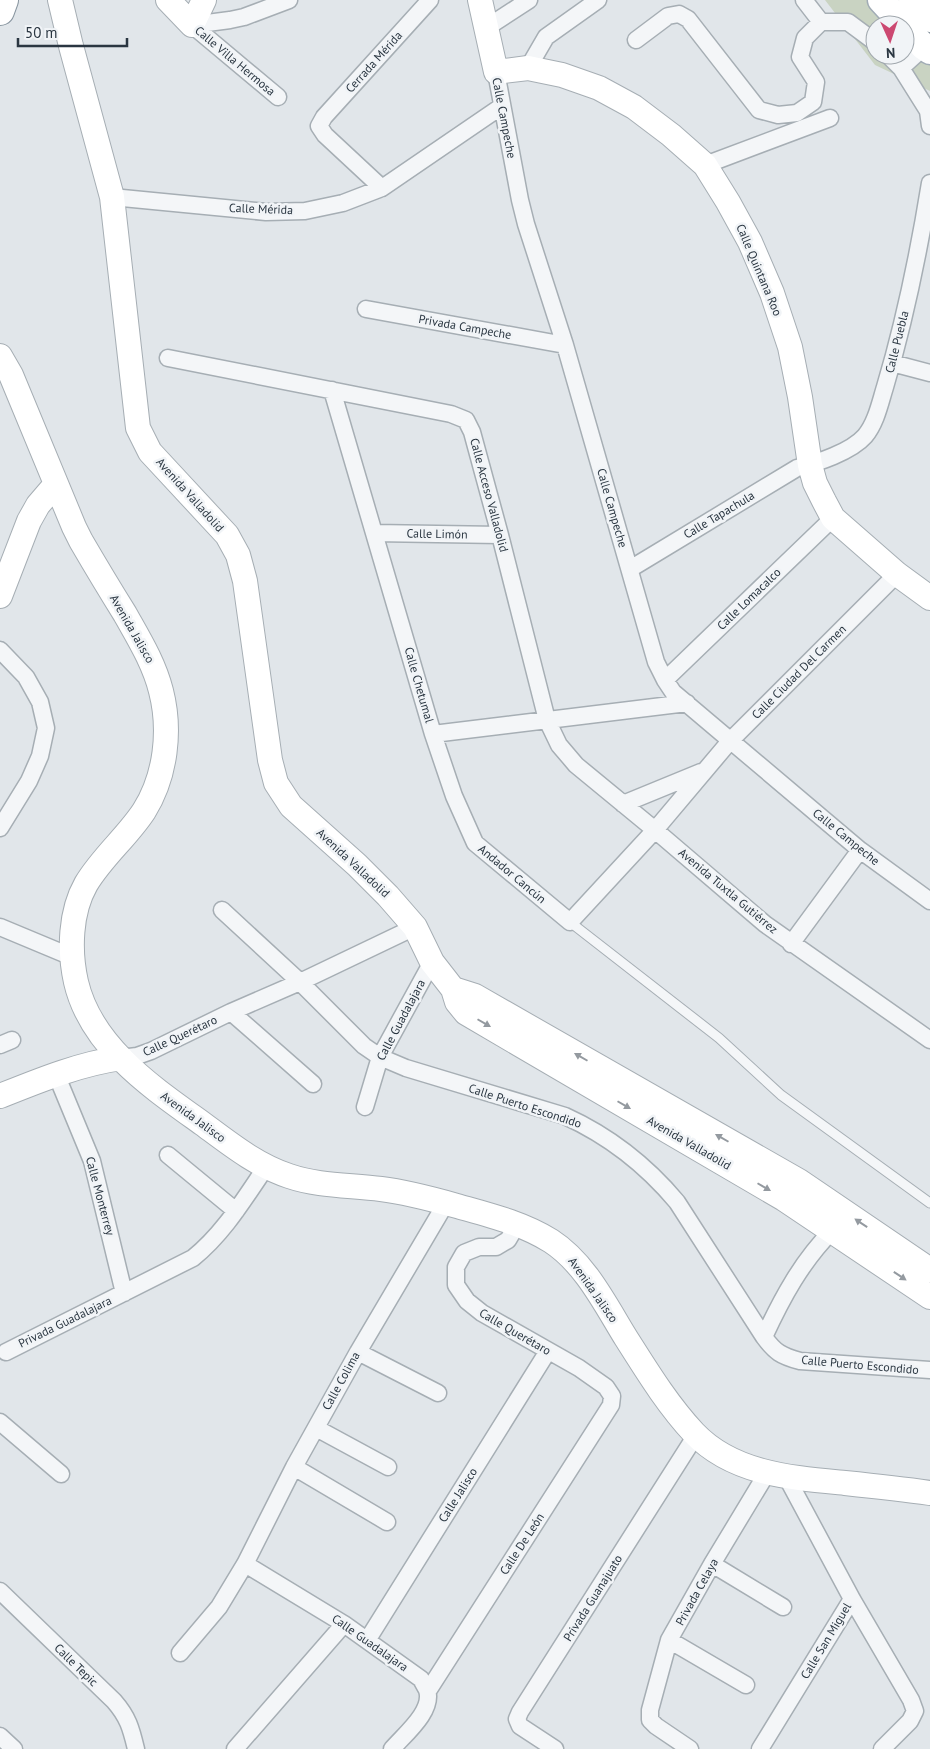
<svg xmlns="http://www.w3.org/2000/svg" width="930" height="1749" font-family="'PT Sans',sans-serif">
	<rect width="100%" height="100%" fill="#e1e6ea"/>
	<!-- green -->
	<path fill="#c9d3c2" fill-rule="evenodd" d="M825,0H930V91L875,65ZM875,25H905V55H875Z"/>
	<g fill="none" stroke-linecap="round" stroke-linejoin="round">
		<defs>
			<path id="lane" d="M570,922L719,1038L781,1095L930,1203"/>
			<path id="street" d="M804,0L821,22H848L875,42
				M192,25L278,97
				M192,25L230,20L244,17L289,0
				M486,28L529,0
				M636,40L668,16L679,14L688,19L759,110L778,115L797,113L813,102L816,82L800,57L805,38L821,22
				M924,47L901,68L928,111L930,126
				M888,55L901,68
				M528,68L546,37L598,0
				M496,72L520,200L526,224L565,345L656,662L665,680L673,692L860,850L930,901
				M705,165L830,118
				M382,188L325,135L319,126L324,117L430,0
				M112,197L266,212L305,211L343,203L382,188L502,106
				M366,309L565,345
				M168,358L451,414L466,420L472,432L500,535L547,720L559,745L576,765L655,830L765,924L930,1040
				M892,363L930,373
				M332,390L433,734L454,796L475,843L570,922L655,830L730,741L897,574
				M374,533L500,535
				M630,569L797,468C817,463 851,452 865,436C876,423 880,403 885,387C905,320 919,251 930,183
				M0,650L26,677L40,702L46,728L40,756L29,781L0,828
				M665,680L833,518
				M433,734L687,703
				M623,804L701,772
				M222,910L300,982L364,1046L380,1057L406,1068L565,1116C609,1136 646,1165 677,1202L764,1337C775,1352 781,1356 800,1361L930,1370
				M0,927L72,957
				M791,944L860,850
				M231,1012L313,1084
				M0,1045L12,1040
				M121,1058L137,1056L151,1051L231,1012L300,982L415,927
				M56,1074L92,1161L124,1293
				M365,1107L380,1057L432,962
				M168,1155L236,1211
				M764,1337C782,1298 802,1261 832,1231
				M6,1352L193,1258C224,1233 244,1199 266,1167
				M358,1352L438,1393
				M0,1422L61,1474
				M316,1428L388,1467
				M294,1467L387,1522
				M787,1478L852,1599L911,1700L915,1711L910,1721L882,1749
				M245,1564L344,1624L421,1679C423,1683 425,1686 427,1690C434,1711 404,1735 392,1749
				M712,1564L783,1607
				M0,1591L114,1701C128,1717 131,1728 136,1749
				M368,1639L548,1351
				M669,1640L746,1685
				M180,1653L219,1607L245,1564L294,1467L358,1352L446,1203
				M428,1691L611,1405L612,1396L606,1387L579,1368L482,1313L467,1301L456,1285V1267L464,1253L479,1247H496L508,1240L518,1223
				M0,1736L14,1749
				M235,1749L344,1624
				M555,1749L520,1726L517,1719L520,1712L696,1435
				M690,1749L656,1726L650,1720V1710L669,1640L712,1564L767,1473
				M760,1749L852,1599"/>
			<path id="secondary" d="M60,0L71,46L112,197L138,428L150,452L227,535L238,555L245,581L270,760L276,783L291,806L357,865L388,896L415,927L432,962L453,989L457,1002L466,1013L784,1199L930,1297
				M168,0L192,25L204,0
				M480,0L496,72L528,68L562,75L599,88L634,107L671,135L705,165L728,202L750,242L772,293L790,347L800,397L810,465L815,483L824,501L833,518L897,574L930,598
				M0,356L11,375L74,527L81,541C95,565 110,590 125,614C139,639 154,663 161,691C171,730 166,776 144,811C127,837 102,857 86,884C70,912 69,951 76,982C91,1047 153,1088 203,1124C230,1144 256,1165 289,1176C318,1186 350,1185 381,1189C406,1192 432,1199 457,1206C489,1215 522,1223 551,1241C585,1263 605,1304 626,1338C647,1371 667,1404 694,1433C733,1474 792,1478 845,1483C874,1486 902,1489 930,1493
				M0,596L29,521L38,505L56,484
				M453,989L475,996L799,1181L930,1270
				M0,1096C40,1080 79,1064 121,1058"/>
			<path id="primary" d="M881,0L904,25
				M905,26L924,47L930,51"/>
			<path id="highway" d="M913,0L930,18
				M0,11L4,0"/>
		</defs>
		<!-- lane casing -->
		<use href="#lane" stroke="#a6aeb4" stroke-width="11"/>
		<!-- street casing -->
		<use href="#street" stroke="#a6aeb4" stroke-width="19"/>
		<!-- secondary casing -->
		<use href="#secondary" stroke="#a6aeb4" stroke-width="26"/>
		<!-- primary casing -->
		<use href="#primary" stroke="#a1acb5" stroke-width="29"/>
		<!-- highway casing -->
		<use href="#highway" stroke="#8996a0" stroke-width="30"/>
		<!-- lane -->
		<use href="#lane" stroke="#f4f6f8" stroke-width="9"/>
		<!-- street -->
		<use href="#street" stroke="#f4f6f8" stroke-width="16"/>
		<!-- secondary -->
		<use href="#secondary" stroke="#fff" stroke-width="24"/>
		<!-- primary -->
		<use href="#primary" stroke="#fff" stroke-width="26"/>
		<!-- highway -->
		<use href="#highway" stroke="#fff" stroke-width="28"/>
	</g>
	<!-- one-way arrows -->
	<defs><path id="oneway-solid" d="M-6-.8H1V-3.2L6.5 0L1 3.2V.8H-6Z" transform="scale(1.25)"/></defs>
	<g fill="#949aa0">
		<use href="#oneway-solid" transform="translate(484 1023) rotate(30)"/>
		<use href="#oneway-solid" transform="translate(581 1057) rotate(-150)"/>
		<use href="#oneway-solid" transform="translate(624 1105) rotate(30)"/>
		<use href="#oneway-solid" transform="translate(722 1138) rotate(-150)"/>
		<use href="#oneway-solid" transform="translate(764 1187) rotate(30)"/>
		<use href="#oneway-solid" transform="translate(861 1223) rotate(-146)"/>
		<use href="#oneway-solid" transform="translate(900 1276) rotate(34)"/>
	</g>
	<g text-anchor="middle" stroke-width="5" stroke-linejoin="round" paint-order="stroke">
		<!-- street labels -->
		<g font-size="12" fill="#2a3641" stroke="#f1f4f7">
			<text transform="translate(235 61) rotate(40)" y="4">Calle Villa Hermosa</text>
			<text transform="translate(374 62) rotate(-48)" y="4">Cerrada Mérida</text>
			<text transform="translate(504 118) rotate(79)" y="4">Calle Campeche</text>
			<text transform="translate(261 209) rotate(2)" y="4">Calle Mérida</text>
			<text transform="translate(759 270) rotate(67)" y="4">Calle Quintana Roo</text>
			<text transform="translate(465 327) rotate(10)" y="4">Privada Campeche</text>
			<text transform="translate(897 342) rotate(-76)" y="4">Calle Puebla</text>
			<text transform="translate(190 495) rotate(48)" y="4">Avenida Valladolid</text>
			<text transform="translate(489 495) rotate(75)" y="4">Calle Acceso Valladolid</text>
			<text transform="translate(612 508) rotate(74)" y="4">Calle Campeche</text>
			<text transform="translate(719 515) rotate(-31)" y="4">Calle Tapachula</text>
			<text transform="translate(437 534) rotate(1)" y="4">Calle Limón</text>
			<text transform="translate(749 599) rotate(-44)" y="4">Calle Lomacalco</text>
			<text transform="translate(132 629) rotate(60)" y="4">Avenida Jalisco</text>
			<text transform="translate(799 672) rotate(-45)" y="4">Calle Ciudad Del Carmen</text>
			<text transform="translate(419 685) rotate(74)" y="4">Calle Chetumal</text>
			<text transform="translate(846 837) rotate(39)" y="4">Calle Campeche</text>
			<text transform="translate(353 863) rotate(43)" y="4">Avenida Valladolid</text>
			<text transform="translate(512 874) rotate(40)" y="4">Andador Cancún</text>
			<text transform="translate(728 891) rotate(40)" y="4">Avenida Tuxtla Gutiérrez</text>
			<text transform="translate(401 1020) rotate(-62)" y="4">Calle Guadalajara</text>
			<text transform="translate(180 1036) rotate(-25)" y="4">Calle Querétaro</text>
			<text transform="translate(525 1106) rotate(18)" y="4">Calle Puerto Escondido</text>
			<text transform="translate(193 1117) rotate(36)" y="4">Avenida Jalisco</text>
			<text transform="translate(689 1143) rotate(30)" y="4">Avenida Valladolid</text>
			<text transform="translate(100 1196) rotate(75)" y="4">Calle Monterrey</text>
			<text transform="translate(593 1290) rotate(55)" y="4">Avenida Jalisco</text>
			<text transform="translate(65 1322) rotate(-26)" y="4">Privada Guadalajara</text>
			<text transform="translate(515 1332) rotate(30)" y="4">Calle Querétaro</text>
			<text transform="translate(860 1365) rotate(5)" y="4">Calle Puerto Escondido</text>
			<text transform="translate(341 1381) rotate(-61)" y="4">Calle Colima</text>
			<text transform="translate(458 1495) rotate(-58)" y="4">Calle Jalisco</text>
			<text transform="translate(522 1544) rotate(-57)" y="4">Calle De León</text>
			<text transform="translate(697 1592) rotate(-61)" y="4">Privada Celaya</text>
			<text transform="translate(593 1598) rotate(-58)" y="4">Privada Guanajuato</text>
			<text transform="translate(826 1641) rotate(-59)" y="4">Calle San Miguel</text>
			<text transform="translate(370 1643) rotate(35)" y="4">Calle Guadalajara</text>
			<text transform="translate(76 1665) rotate(44)" y="4">Calle Tepic</text>
		</g>
	</g>
	<!-- north arrow -->
	<g transform="translate(890 40) rotate(177)"><circle r="24" fill="#f1f4f7" stroke="#a1a8ae"/>
	<path d="M0-4L9 19L0 12L-9 19Z" fill="#cc4871"/>
	<text y="-8" font-size="14" font-weight="bold" text-anchor="middle" fill="#2a3641">N</text>
	</g>
	<!-- scale -->
	<path d="M18 38v8h109v-8" fill="none" stroke="#2a3641" stroke-width="2.5"/>
	<text x="25" y="38" font-size="15" fill="#2a3641" stroke="#f1f4f7" stroke-width="4" paint-order="stroke">50 m</text>
</svg>
